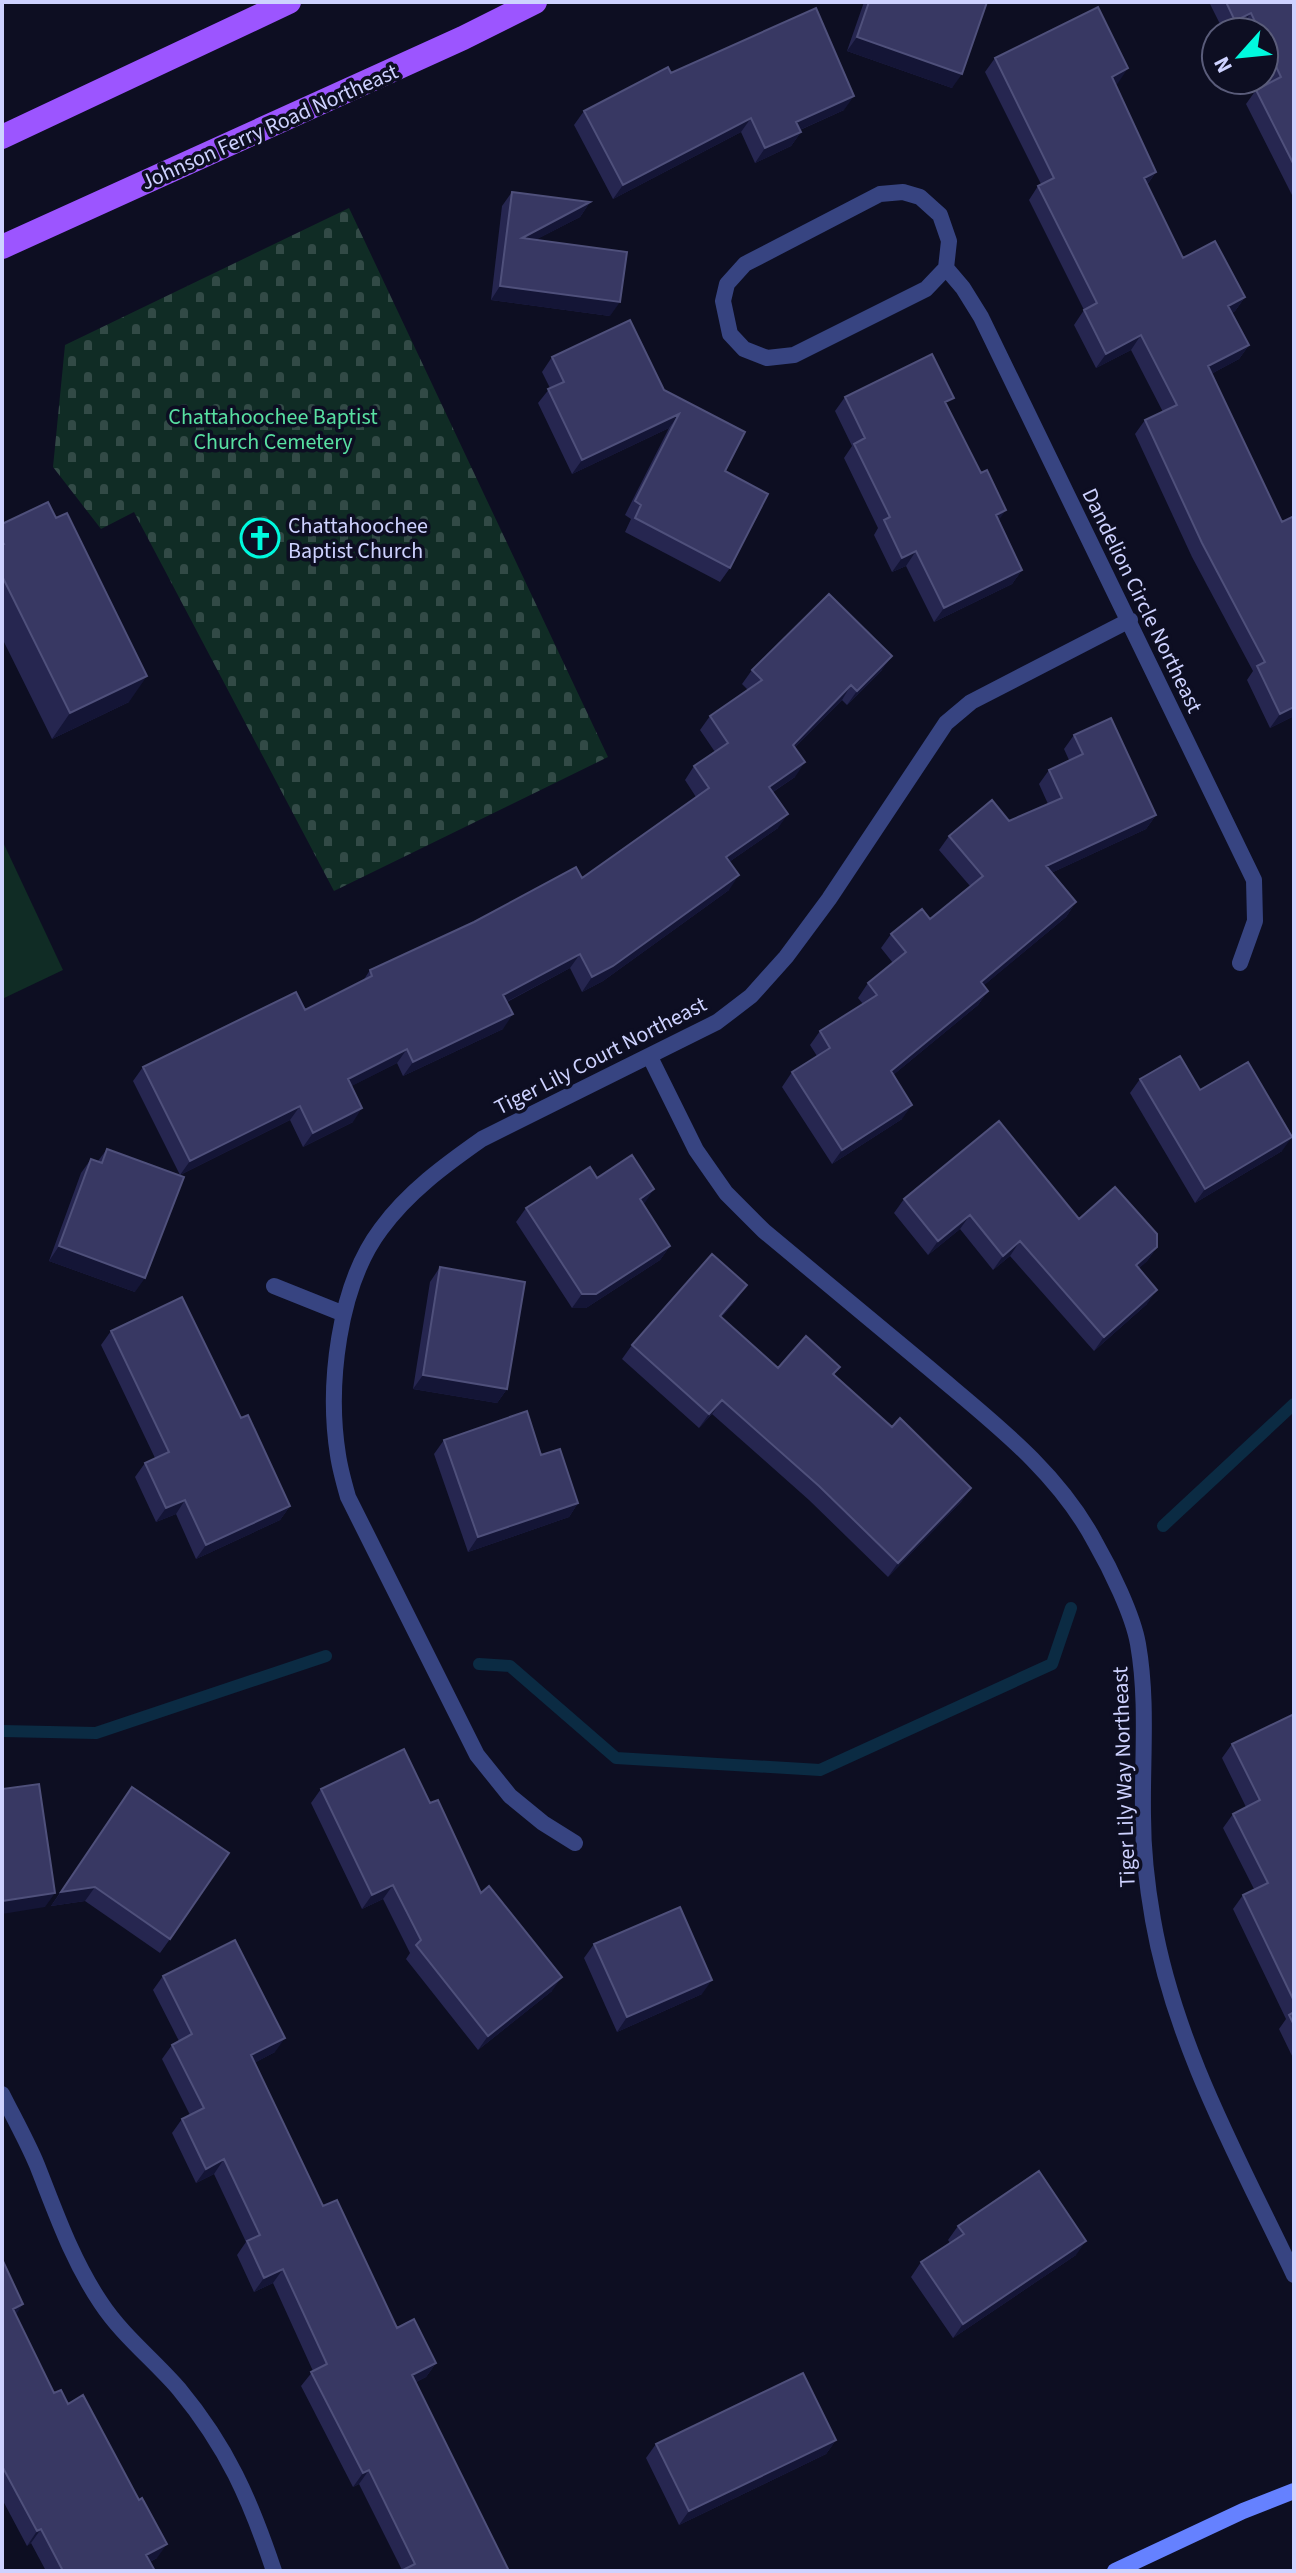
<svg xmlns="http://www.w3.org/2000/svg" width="1296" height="2573" font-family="'Source Sans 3',sans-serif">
	<defs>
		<pattern id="cemetery-stones" width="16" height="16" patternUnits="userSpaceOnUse" patternTransform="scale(2)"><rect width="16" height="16" fill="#102c25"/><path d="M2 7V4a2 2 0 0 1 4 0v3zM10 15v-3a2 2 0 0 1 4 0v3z" fill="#324a46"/></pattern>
	</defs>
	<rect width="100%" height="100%" fill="#0d0e22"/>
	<!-- green -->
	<path fill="#102c25" d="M2,840L63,970L2,999Z"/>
	<!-- cemetery -->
	<path fill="url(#cemetery-stones)" d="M349,208L608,757L334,891L134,512L101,529L53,467L65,345Z"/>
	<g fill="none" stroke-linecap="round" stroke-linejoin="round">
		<!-- stream -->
		<path stroke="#0b2b43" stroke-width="12" d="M1163,1526L1294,1404
			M479,1664L510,1666L616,1758L820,1770L1052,1664L1071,1608
			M2,1731L96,1733L326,1656"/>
		<!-- street -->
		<path stroke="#374481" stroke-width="16" d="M903,192L920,197L940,215L949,241L946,268L926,289L794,355L767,358L744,349L730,334L723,301L727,284L745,264L880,194Z
			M946,268L963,288L981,317L1254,880L1255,921L1240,963
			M650,1057L696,1150L726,1193L764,1231C819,1277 874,1323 930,1369C991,1421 1057,1470 1095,1542C1110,1568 1133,1615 1138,1644C1148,1701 1142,1759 1143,1816C1143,1851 1147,1886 1153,1920C1175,2046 1240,2161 1294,2275
			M274,1286L344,1314
			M575,1843L543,1823L510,1796L477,1755L348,1497C344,1483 340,1469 338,1455C327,1386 338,1286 381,1229C408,1192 445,1165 482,1139L717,1022L751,996L786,957L829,899L946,723L971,702L1130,620
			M2,2094C14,2118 27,2141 37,2165C56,2213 72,2260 101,2303C122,2335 154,2360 179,2389C227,2447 250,2499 274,2571"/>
		<!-- secondary -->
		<path stroke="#6581ff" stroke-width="16" d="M1115,2571L1243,2511L1294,2491"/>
		<!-- primary -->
		<path stroke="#9c55ff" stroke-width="24" d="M2,137L289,2
			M2,247L463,38L535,2"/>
	</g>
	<!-- wall -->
	<path fill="#262650" d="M864,2H987L952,88L847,51Z
		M1209,2H1294L1293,197L1246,104L1256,90L1267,84L1264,77V32H1243L1241,27L1231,32H1224Z
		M995,58L1118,83L1115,84L1156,172L1147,185L1183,258L1245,297L1235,311L1232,313L1249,345L1239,359L1211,374L1282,522L1294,516V716L1270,728L1247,680L1253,671L1192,557L1135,434L1145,420L1163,412L1131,350L1096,368L1074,325L1084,310L1029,200L1038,186L1041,184L985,72Z
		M671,73L844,110L800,130L801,132L791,146L755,163L741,132L613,199L574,125L584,111Z
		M512,192L590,202L580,217L535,240L610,316L491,300L502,206Z
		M552,357L664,390L725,471L730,568L720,582L625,532L631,519L625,515L669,428L572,474L538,403L550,388L542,372Z
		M845,397L947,407L1022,570L1012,584L934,622L906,566L892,572L874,535L878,528L844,458L852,446L835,411Z
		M2,524L129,702L52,739L2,638Z
		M752,670H882L847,705L842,700L795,747V777L773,792L778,828L729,862V890L603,981L582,992L570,968L507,1002L503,1029L403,1076L397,1063L351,1086L353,1122L303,1147L290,1120L180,1175L133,1081L143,1067L305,1010L363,981L370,970L582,878L696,797L685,780L694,766L715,752L700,730L710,716L748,690L742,684Z
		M1074,735L1156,815L1146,829L1051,873L1076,902L1066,917L984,985L988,991L978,1005L893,1075L902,1119L832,1164L782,1087L792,1072L817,1056L810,1045L820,1031L863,1004L858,998L868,983L893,963L881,948L891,934L930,919L970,886L939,850L949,836L1009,821L1048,804L1039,784L1049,770L1069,760L1064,749Z
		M1140,1079L1282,1151L1195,1203L1130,1093Z
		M107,1149L135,1292L49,1261L81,1173L91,1159L98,1161Z
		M597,1178L643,1204L670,1246L660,1260L586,1308H572L516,1222L526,1208Z
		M904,1199L1079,1219L1157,1247L1147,1261L1139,1268L1147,1304L1094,1351L1010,1256L993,1270L960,1229L928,1255L894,1213Z
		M440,1267L507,1389L497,1403L413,1389L430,1282Z
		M737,1299L721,1318L778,1368L840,1367L834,1375L892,1427L971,1488L961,1502L888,1577L809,1500L712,1414L699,1428L622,1359L632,1345Z
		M111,1331L241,1418L290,1506L280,1520L196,1559L176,1514L156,1522L135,1477L145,1463L155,1458L101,1345Z
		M444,1440L541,1455L578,1503L569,1517L468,1552L434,1454Z
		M1294,1714V2060L1279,2029L1286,2019L1233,1909L1243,1895L1254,1889L1223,1828L1233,1814L1246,1807L1222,1758L1232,1744Z
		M132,1787L170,1939L160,1953L85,1901L51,1906Z
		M321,1789L430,1803L481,1893L552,1991L478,2050L406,1959L410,1953L383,1899L362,1909L311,1803Z
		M594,1944L702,1994L617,2032L584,1958Z
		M163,1976L275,2052L254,2063L323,2206L397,2328L436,2363L426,2377L416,2382L509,2571L402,2570L359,2484L353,2487L301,2386L313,2371L273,2283L254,2292L237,2255L246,2242L214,2174L196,2183L172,2133L182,2119L190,2115L162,2059L172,2045L179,2041L153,1990Z
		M958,2226L1076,2255L953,2338L911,2277L921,2262L950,2243L948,2240Z
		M2,2259L16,2315L54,2393L157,2558L150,2562L155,2571H46L31,2543L27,2546L2,2499Z
		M836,2440L826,2454L679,2525L646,2458L656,2444Z"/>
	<!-- shaded-wall -->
	<path fill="#141536" d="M1251,13L1241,27L1231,32H1227L1235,21Z
		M857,37L962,74L952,88L847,51Z
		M1128,68L1118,83L1102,91L1112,77Z
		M854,96L844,110L786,136L796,122Z
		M751,118L741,132L613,199L623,185Z
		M801,132L791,146L755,163L765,148Z
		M1156,172L1146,186L1144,178Z
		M590,202L580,217L512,252L522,238Z
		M500,286L620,302L610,316L491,300Z
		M1245,297L1235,311L1218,320L1228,306Z
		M1141,335L1131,350L1096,368L1106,354Z
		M1249,345L1239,359L1198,381L1208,366Z
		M679,414L669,428L572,474L582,460Z
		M1006,510L996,524V515Z
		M916,551L906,566L892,572L902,558Z
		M1022,570L1012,584L934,622L944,608Z
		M892,656L882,670L847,705L857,691Z
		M147,676L129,702L52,739L70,713Z
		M851,685L842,700L783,759L793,745Z
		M1294,707V716L1270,728L1280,714Z
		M805,762L795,777L759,801L769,787Z
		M788,814L778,828L716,871L726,857Z
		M1156,815L1146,829L1036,880L1046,866Z
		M739,875L729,890L603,981L582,992L592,977Z
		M1076,902L1066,917L971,996L981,982Z
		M580,954L570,968L493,1009L503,995Z
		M988,991L978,1005L881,1085L891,1071Z
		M513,1014L503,1029L403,1076L413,1062Z
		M407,1049L397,1063L338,1093L348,1079Z
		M912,1105L902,1119L832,1164L842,1150Z
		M300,1106L290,1120L180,1175L190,1161Z
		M362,1108L353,1122L303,1147L313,1133Z
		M1292,1137L1282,1151L1195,1203L1205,1189Z
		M654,1189L644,1204L630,1213L640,1199Z
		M970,1215L960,1229L928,1255L938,1241Z
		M1020,1241L1010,1256L993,1270L1003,1256Z
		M59,1246L145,1278L135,1292L49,1261Z
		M670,1246L660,1260L586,1308H572L582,1294Z
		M1157,1247L1147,1261L1126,1280L1136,1265Z
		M747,1285L737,1299L710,1331L720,1316Z
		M1157,1290L1147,1304L1094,1351L1104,1337Z
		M423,1375L507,1389L497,1403L413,1389Z
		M722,1400L712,1414L699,1428L709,1414Z
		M971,1488L961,1502L888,1577L898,1563Z
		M185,1500L176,1514L156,1522L166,1508Z
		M578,1503L569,1517L468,1552L478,1537Z
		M290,1506L280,1520L196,1559L206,1545Z
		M393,1885L383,1899L362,1909L372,1895Z
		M95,1887L85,1901L51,1906L61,1892Z
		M55,1893L45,1907L2,1914V1901Z
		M562,1977L552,1991L478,2050L488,2036Z
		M712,1980L702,1994L617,2032L627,2017Z
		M285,2038L275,2052L241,2070L251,2055Z
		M224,2159L214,2174L196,2183L206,2169Z
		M1086,2241L1076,2255L953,2338L963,2324Z
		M283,2269L273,2283L254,2292L264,2278Z
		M23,2304L13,2319V2309Z
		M436,2363L426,2377L402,2389L412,2375Z
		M836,2440L826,2454L679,2525L689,2511Z
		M369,2470L359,2484L353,2487L363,2473Z
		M41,2529L31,2543L27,2546L37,2531Z
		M167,2544L157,2558L136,2569L146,2555Z"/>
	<!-- building -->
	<path fill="#383863" stroke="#4f507b" stroke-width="2" d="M869,2H987L962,74L857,37Z
		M1226,2H1294V165L1256,90L1281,77L1264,41V32H1260L1251,13L1235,21Z
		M1098,7L1128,68L1112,77L1156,172L1144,178L1183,258L1215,241L1245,297L1228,306L1249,345L1208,366L1282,522L1294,516V707L1280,714L1257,666L1265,662L1202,543L1145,420L1177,405L1141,335L1106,354L1084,310L1097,303L1038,186L1054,178L995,58Z
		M816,8L854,96L796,122L801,132L765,148L751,118L623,185L584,111L668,67L671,73Z
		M512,192L590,202L522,238L627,252L620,302L500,286Z
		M630,320L664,390L745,432L725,471L768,494L730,568L635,518L641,505L635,501L679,414L582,460L548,389L564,382L552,357Z
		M932,354L954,398L945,402L981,473L987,470L1006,510L996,515L1022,570L944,608L916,551L902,558L884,520L890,517L854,444L865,438L845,397Z
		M48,502L56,518L67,513L147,676L70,713L2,576V545L4,544L2,541V524Z
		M829,594L892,656L857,691L851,685L793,745L805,762L769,787L788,814L726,857L739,875L613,966L592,977L580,954L503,995L513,1014L413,1062L407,1049L348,1079L362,1108L313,1133L300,1106L190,1161L143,1067L296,992L305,1010L372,976L370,970L474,922L576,867L582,878L709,788L694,766L728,743L710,716L762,680L752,670Z
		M1111,718L1156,815L1046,866L1076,902L981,982L988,991L891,1071L912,1105L842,1150L792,1072L830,1048L820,1031L877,995L868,983L906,952L891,934L922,909L930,919L983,876L949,836L992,800L1009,821L1062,798L1049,770L1083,754L1074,735Z
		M1180,1056L1200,1090L1248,1062L1292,1137L1205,1189L1140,1079Z
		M999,1121L1079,1219L1115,1187L1157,1234V1247L1136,1265L1157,1290L1104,1337L1020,1241L1003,1256L970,1215L938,1241L904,1199Z
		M107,1149L184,1177L145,1278L59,1246L91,1159L102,1163Z
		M632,1155L654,1189L640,1199L670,1246L596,1294H582L526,1208L590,1167L597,1178Z
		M712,1254L747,1285L720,1316L778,1368L806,1336L840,1367L833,1374L892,1427L900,1418L971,1488L898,1563L819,1486L722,1400L709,1414L632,1345Z
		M440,1267L525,1282L507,1389L423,1375Z
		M182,1297L241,1418L248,1415L290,1506L206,1545L185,1500L166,1508L145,1463L169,1452L111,1331Z
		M527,1411L541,1455L560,1449L578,1503L478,1537L444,1440Z
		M1294,1714V2001L1243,1895L1268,1883L1233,1814L1260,1800L1232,1744Z
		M404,1749L430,1803L438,1800L481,1893L489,1886L562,1977L488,2036L416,1945L421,1940L393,1885L372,1895L321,1789Z
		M39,1784L55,1893L2,1901V1789Z
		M132,1787L229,1853L170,1939L95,1887L61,1892Z
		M680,1907L712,1980L627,2017L594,1944Z
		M235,1940L285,2038L251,2055L323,2206L337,2200L397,2328L414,2319L436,2363L412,2375L509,2571H401L415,2564L369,2470L363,2473L311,2372L327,2364L283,2269L264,2278L247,2241L260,2235L224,2159L206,2169L182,2119L204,2108L172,2045L192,2034L163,1976Z
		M1294,2012V2025L1289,2015Z
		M1039,2171L1086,2241L963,2324L921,2262L964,2234L958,2226Z
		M2,2259L23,2304L13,2309L54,2393L61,2390L68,2404L83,2395L139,2500L142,2498L167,2544L146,2555L155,2571H63L41,2529L37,2531L2,2466Z
		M803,2373L836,2440L689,2511L656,2444Z"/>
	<!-- icons -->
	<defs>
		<symbol id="church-ring" viewBox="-11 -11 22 22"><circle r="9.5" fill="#0d0e22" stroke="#00f9de" stroke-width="1.5"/><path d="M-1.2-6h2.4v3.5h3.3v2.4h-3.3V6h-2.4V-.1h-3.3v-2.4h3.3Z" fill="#00f9de"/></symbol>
	</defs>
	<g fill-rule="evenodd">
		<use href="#church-ring" x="238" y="516" width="44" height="44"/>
	</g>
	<g text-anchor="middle" stroke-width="7" stroke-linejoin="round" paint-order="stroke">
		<!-- street labels -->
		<g font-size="22" fill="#ced2ff" stroke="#0d0e22">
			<text transform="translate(269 126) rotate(-24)" y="8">Johnson Ferry Road Northeast</text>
			<text transform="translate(1143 600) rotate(64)" y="8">Dandelion Circle Northeast</text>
			<text transform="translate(600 1055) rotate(-27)" y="8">Tiger Lily Court Northeast</text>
			<text transform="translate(1123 1777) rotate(-92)" y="8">Tiger Lily Way Northeast</text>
		</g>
		<!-- park labels -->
		<g font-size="22" fill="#58e0a2" stroke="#0d0e22">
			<text x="273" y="424">Chattahoochee Baptist<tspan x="273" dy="25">Church Cemetery</tspan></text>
		</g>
		<!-- poi labels -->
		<g font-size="22" fill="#ced2ff" stroke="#0d0e22" text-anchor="start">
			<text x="288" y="533">Chattahoochee<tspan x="288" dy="25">Baptist Church</tspan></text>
		</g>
	</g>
	<!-- border -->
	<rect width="1296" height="2573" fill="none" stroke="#ced2ff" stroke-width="8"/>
	<!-- north arrow -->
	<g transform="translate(1240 56) rotate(243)"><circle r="38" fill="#0d0e22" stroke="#5a5c7a" stroke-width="2"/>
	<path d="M0-6L14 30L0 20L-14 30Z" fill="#00f9de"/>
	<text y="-12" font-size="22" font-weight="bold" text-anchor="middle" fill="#ced2ff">N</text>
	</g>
</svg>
